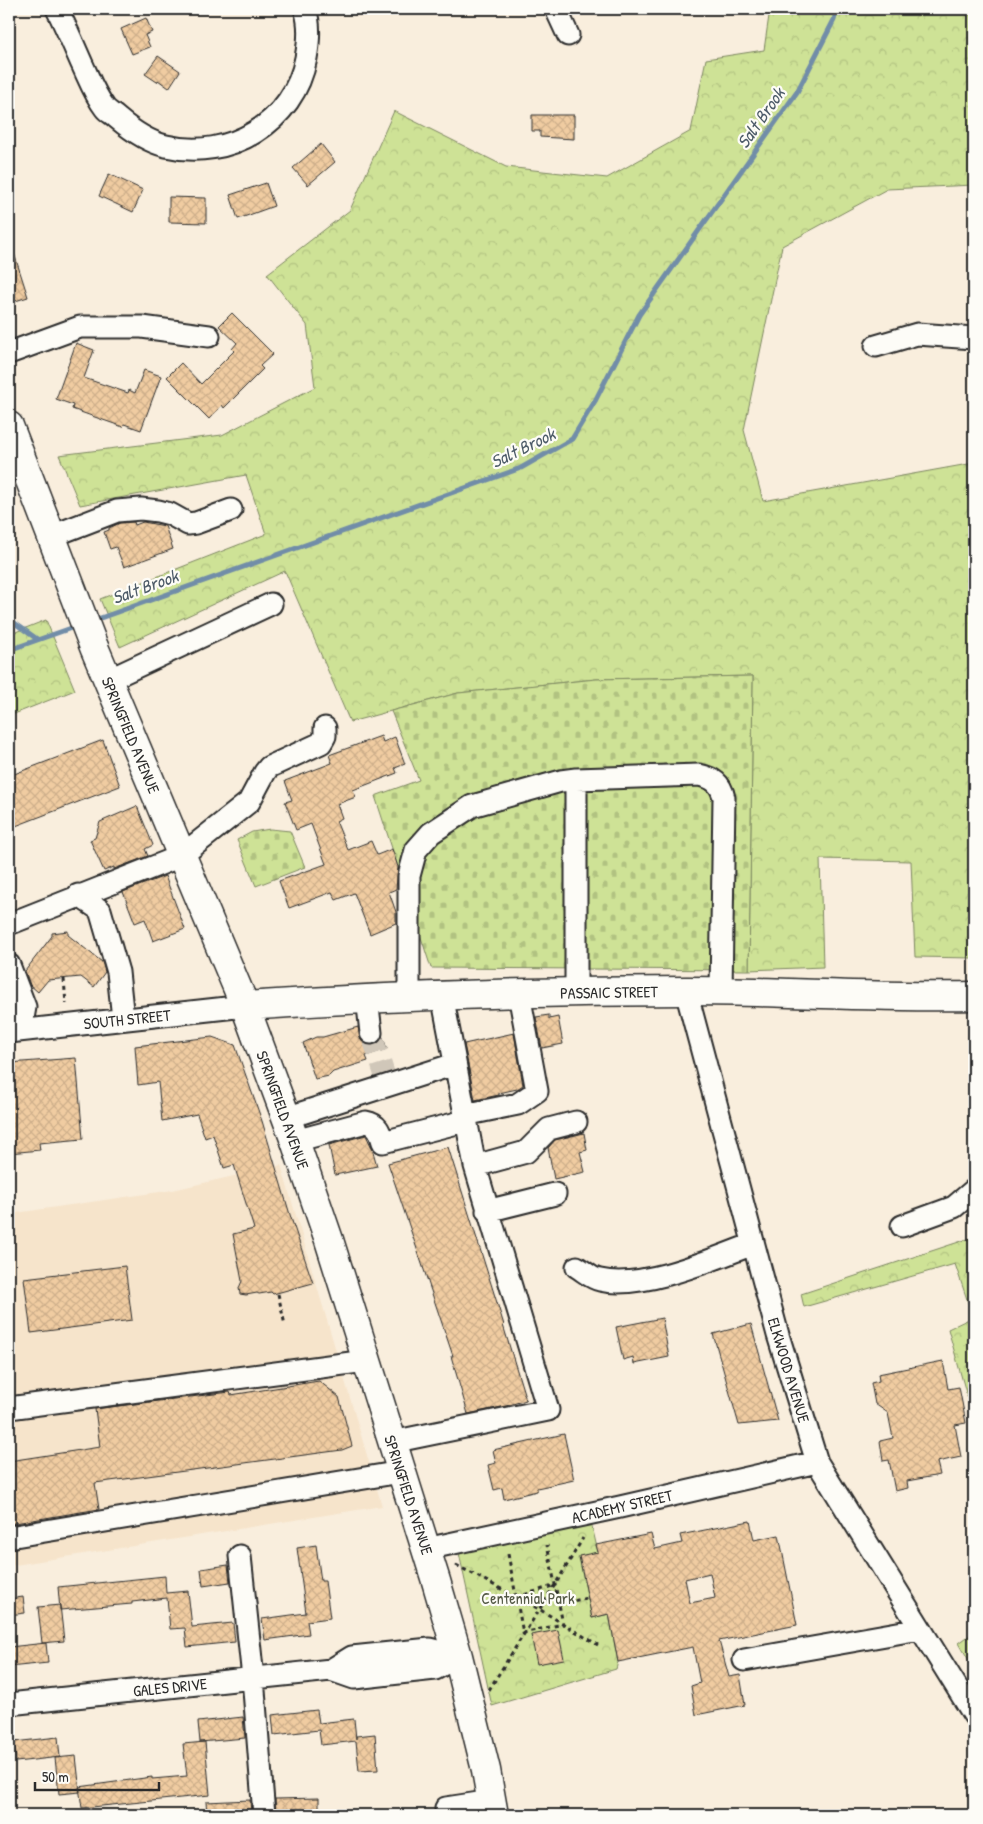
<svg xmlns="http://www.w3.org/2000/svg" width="983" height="1824" font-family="'Patrick Hand',sans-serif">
	<defs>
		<pattern id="forest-crowns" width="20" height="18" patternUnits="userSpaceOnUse" patternTransform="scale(1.25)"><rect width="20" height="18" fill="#cee296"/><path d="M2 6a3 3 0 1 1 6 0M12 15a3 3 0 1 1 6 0" fill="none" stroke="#b1c281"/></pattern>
		<pattern id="cemetery-stones" width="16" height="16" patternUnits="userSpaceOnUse" patternTransform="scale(1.25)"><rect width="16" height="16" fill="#cee296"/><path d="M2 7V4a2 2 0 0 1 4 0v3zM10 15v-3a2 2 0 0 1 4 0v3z" fill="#b1c281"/></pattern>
		<pattern id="building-cross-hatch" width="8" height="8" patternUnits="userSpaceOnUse" patternTransform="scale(1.25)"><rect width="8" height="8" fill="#f0cca1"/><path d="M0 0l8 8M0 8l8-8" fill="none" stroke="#ceaf8b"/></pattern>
	</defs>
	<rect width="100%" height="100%" fill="#f9eedd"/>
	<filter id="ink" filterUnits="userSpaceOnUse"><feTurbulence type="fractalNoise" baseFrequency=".02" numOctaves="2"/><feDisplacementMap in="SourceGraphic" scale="10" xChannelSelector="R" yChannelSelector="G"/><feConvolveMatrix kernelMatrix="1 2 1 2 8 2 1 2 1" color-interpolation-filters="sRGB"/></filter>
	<g filter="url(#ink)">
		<!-- built -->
		<path fill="#f6e4cb" d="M281,1165L382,1506L9,1566V1214L173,1190Z"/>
		<!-- forest -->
		<path fill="url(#forest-crowns)" stroke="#7c8660" d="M770,9H974V185L887,189L782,246L744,430L763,501L974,463V707L970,722L974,958L915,957L911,861L820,859L823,967L749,970L753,676L596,679L458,693L350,722L285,571L120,647L100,599L266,534L246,475L80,505L59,455L222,435L315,387L307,325L267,274L350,210L394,111L506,167L607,178L691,131L706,59L764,50Z
			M46,620L75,690L9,716V631L13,633Z
			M974,1237V1421L948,1329L973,1317L955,1264L804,1307L801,1294Z
			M591,1522L598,1552L579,1557L592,1618L609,1614L618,1662L616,1669L492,1706L459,1553Z
			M974,1632V1669L959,1643Z"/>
		<!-- cemetery -->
		<path fill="url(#cemetery-stones)" stroke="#7c8660" d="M753,676L749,970L431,968L375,796L419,780L391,711L458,693L596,679Z
			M270,829L290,831L305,867L256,886L237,840L252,832Z"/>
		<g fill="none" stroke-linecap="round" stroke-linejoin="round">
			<!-- stream -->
			<path stroke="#718da8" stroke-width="5" d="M9,619L37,639
				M92,621L521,468L572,439L595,401L639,315L797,92L834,20L837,9
				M9,650L77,626"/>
		</g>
		<!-- building -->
		<path fill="url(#building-cross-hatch)" stroke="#2b2b2b" fill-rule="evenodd" d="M146,18L152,32L145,35L150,47L132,54L121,29Z
			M158,56L180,71L169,88L158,80L157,82L145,74Z
			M532,115H574V139L540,137V131H532Z
			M321,144L335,162L308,185L293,168Z
			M109,174L143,190L133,212L99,196Z
			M266,183L274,206L238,219L230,195Z
			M169,197L206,198V223L169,222Z
			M9,247H12L28,297L9,303Z
			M232,313L273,354L260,366L263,369L224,408L222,405L209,419L167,377L181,363L201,384L234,351L232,349L237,343L219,326Z
			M76,343L94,350L84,378L128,393L129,390L135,393L144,370L161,376L141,430L124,424L123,427L72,409L73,405L56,399Z
			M134,522L135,525L143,522L165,526L173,549L124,567L116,547L110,549L104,532L109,530V528L120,523Z
			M381,736L383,742L395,737L405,764L395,768L397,773L353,790L356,797L337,804L342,818L336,821L348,850L371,841L377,855L392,849L398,867L396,889L389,892L396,912V923L370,934L354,893L336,900L332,892L289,908L279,881L326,864L311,824L296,830L285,802L292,800L285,781L332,763L329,755Z
			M103,740L120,786L13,827L9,815V776Z
			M137,806L153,845L145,849L148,856L114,869V867L104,871L90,840L95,838L100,822Z
			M165,876L185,929L153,941L145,919L135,923L123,892Z
			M68,931V935L102,962L105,972L94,987L81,977L48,980L38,992L30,985L25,971L52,936V933Z
			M549,1015V1019L558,1017L563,1044L542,1048L536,1017Z
			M358,1027L361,1040L366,1044L372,1045L378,1043L383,1037L387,1049L366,1056L368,1061L333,1072L329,1076L315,1079L303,1043L316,1037H323Z
			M514,1033L523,1085L517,1089L499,1093V1095L475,1100L464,1044Z
			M212,1037L235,1045L262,1121L291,1218L313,1283L273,1294L271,1292L259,1294L257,1293L246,1295L240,1294L239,1288L242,1281L233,1234L254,1229L234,1165L224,1168L213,1135L205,1138L197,1114L162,1121L158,1082L138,1085L135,1046Z
			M76,1058L83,1139L39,1143L40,1150L9,1153V1063Z
			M584,1133L587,1150L580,1152L585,1172L554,1179L548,1148L555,1140Z
			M366,1135L372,1148L377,1166L335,1175L329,1145Z
			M448,1147L504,1325H503L526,1400L506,1406L468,1414L451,1356H453L388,1163Z
			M125,1266L132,1320L31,1333L24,1278Z
			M662,1318L669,1357L634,1364L633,1357L623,1360L616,1327Z
			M751,1324L778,1421L739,1425L713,1334Z
			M943,1361L948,1389L959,1387L966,1423L955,1425L961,1457L937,1462L940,1475L907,1481L908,1488L895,1491L889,1460L883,1461L880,1441L893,1438L888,1413L875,1404L871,1383L879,1381L878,1374Z
			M319,1381L339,1397L352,1446L342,1450L95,1483L99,1509L9,1524V1461L100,1447L95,1409L230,1392L231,1395Z
			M564,1434L574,1480L537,1488V1491L504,1499L502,1488L494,1490L488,1465L496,1463L493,1450Z
			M750,1521L754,1540L779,1535L797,1625L719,1641L729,1677L740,1675L745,1705L696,1715L691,1686L700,1683L693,1647L618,1662L609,1614L592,1618L579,1556L598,1552L596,1545L651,1534L655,1549L682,1543L680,1535ZM710,1573L715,1598L690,1603L685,1579Z
			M316,1545L321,1581H325L330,1618L307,1621L309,1634L265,1640L262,1619L306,1613L297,1548Z
			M228,1565L230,1582L203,1586L201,1569Z
			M165,1576L166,1593L188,1591L192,1627L233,1623L235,1642L187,1647L185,1628L170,1629L167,1598L132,1602V1604L60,1610L58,1587Z
			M23,1597L25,1613L9,1615V1599Z
			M60,1605L64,1641L42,1643L38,1607Z
			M558,1630L564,1659L537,1664L531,1635Z
			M46,1643L48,1663L9,1667V1647Z
			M317,1710L319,1723L354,1719L356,1739V1736L375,1734L378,1770L359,1771L356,1741L321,1745L319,1730L274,1735L272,1715Z
			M243,1717L245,1738L200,1742L198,1722Z
			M58,1737L60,1757L16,1762L14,1742Z
			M205,1742L210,1795L82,1808L79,1787L152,1777V1779L187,1776L183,1744Z
			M76,1756L80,1792L59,1794L55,1758Z
			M319,1798V1813L276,1814L275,1799Z
			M250,1800L251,1814L207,1815L206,1802Z"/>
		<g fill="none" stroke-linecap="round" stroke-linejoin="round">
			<!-- minor-tunnel -->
			<path stroke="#d0c7b9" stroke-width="21" stroke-dasharray="21 11" stroke-linecap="butt" d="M371,1033L388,1085"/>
			<defs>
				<path id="minor" d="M57,9C66,27 74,46 82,64C89,79 95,95 105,108C108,112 113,114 117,118C130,129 148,142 166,146C229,161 294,123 306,58C309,42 310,23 305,9
					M556,9L568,35
					M876,346L917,334L974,338
					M9,353L80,327H142L209,336
					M52,536L117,511L141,509L158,511L170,514L188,524L196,523L231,510
					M108,680L271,604
					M576,779V993
					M78,895L100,910L118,972L123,1019
					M9,924L181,856L249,802L265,772L269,767L321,743L325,736V728
					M9,965L25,1007L21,1030
					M686,991L778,1335L817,1462L974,1715
					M409,996V876L416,850L431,833L472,806L561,781L576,779L699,775C713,778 721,783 724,798L721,991
					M367,997L371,1033
					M9,1032L245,1006
					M464,1115L518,1104L537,1091L519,994
					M286,1118L455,1064
					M295,1141L366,1122C378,1124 380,1132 383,1142L465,1121
					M475,1166L526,1152L549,1129L576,1122
					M487,1211L555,1194
					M902,1226L954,1207L974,1190
					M577,1267C584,1271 592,1279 600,1280C643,1290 713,1259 753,1244
					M9,1408L366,1361
					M392,1442L548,1410L475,1166L442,995
					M9,1537L401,1472
					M426,1549L620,1507L817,1462
					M240,1556L253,1678L264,1815
					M744,1660L920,1629
					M331,1670L352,1657L430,1649L458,1656
					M9,1704L331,1670L354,1678L435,1669L458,1656
					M447,1815L446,1808L492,1801"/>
				<path id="major" d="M9,426L94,647L245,1006L295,1141L329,1240L436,1581L458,1656L486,1770L494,1815
					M245,1006C392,996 539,991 687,991C783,991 878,998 974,996"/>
			</defs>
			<!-- minor casing -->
			<use href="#minor" stroke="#2b2b2b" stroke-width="25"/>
			<!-- major casing -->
			<use href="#major" stroke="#2b2b2b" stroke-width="31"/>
			<!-- path -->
			<path stroke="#2b2b2b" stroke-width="3" stroke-dasharray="4 4" stroke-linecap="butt" d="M64,979L66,1004
				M278,1294L285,1325
				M508,1554L523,1633L563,1624L547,1545
				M456,1565L539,1609L598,1645
				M517,1597L556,1585
				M559,1604L587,1598
				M489,1690C520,1639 553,1590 583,1538"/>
			<!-- minor -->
			<use href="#minor" stroke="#fdfcf7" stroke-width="21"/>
			<!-- major -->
			<use href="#major" stroke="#fdfcf7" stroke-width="28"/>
		</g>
	</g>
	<g text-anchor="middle" stroke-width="4.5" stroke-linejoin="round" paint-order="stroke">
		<!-- street labels -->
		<g font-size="16" fill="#2b2b2b" stroke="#fdfcf7">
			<text transform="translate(131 735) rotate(67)" y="6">SPRINGFIELD AVENUE</text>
			<text transform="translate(609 992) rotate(-1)" y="6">PASSAIC STREET</text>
			<text transform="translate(127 1019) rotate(-6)" y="6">SOUTH STREET</text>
			<text transform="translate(283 1110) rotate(70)" y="6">SPRINGFIELD AVENUE</text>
			<text transform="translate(789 1370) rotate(73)" y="6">ELKWOOD AVENUE</text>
			<text transform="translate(409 1495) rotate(72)" y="6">SPRINGFIELD AVENUE</text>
			<text transform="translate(622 1506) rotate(-13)" y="6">ACADEMY STREET</text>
			<text transform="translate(170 1687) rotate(-6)" y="6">GALES DRIVE</text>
		</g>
		<!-- park labels -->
		<g font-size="16" fill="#545946" stroke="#fdfcf7">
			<text x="528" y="1604">Centennial Park</text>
		</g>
		<!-- water labels -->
		<g font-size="18" font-style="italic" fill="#4e5c69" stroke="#fdfcf7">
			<text transform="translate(761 118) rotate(-55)" y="6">Salt Brook</text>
			<text transform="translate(523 448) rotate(-26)" y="6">Salt Brook</text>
			<text transform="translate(145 587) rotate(-20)" y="6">Salt Brook</text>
		</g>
	</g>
	<!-- margin -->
	<rect width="983" height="1824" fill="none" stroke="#fdfcf7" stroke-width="30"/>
	<rect x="15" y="15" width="953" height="1794" fill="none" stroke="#2b2b2b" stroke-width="2" filter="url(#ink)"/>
	<!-- scale -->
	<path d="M35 1782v8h124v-8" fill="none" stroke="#2b2b2b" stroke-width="2.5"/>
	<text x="42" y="1782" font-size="15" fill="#2b2b2b" stroke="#fdfcf7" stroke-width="4" paint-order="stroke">50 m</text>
</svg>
